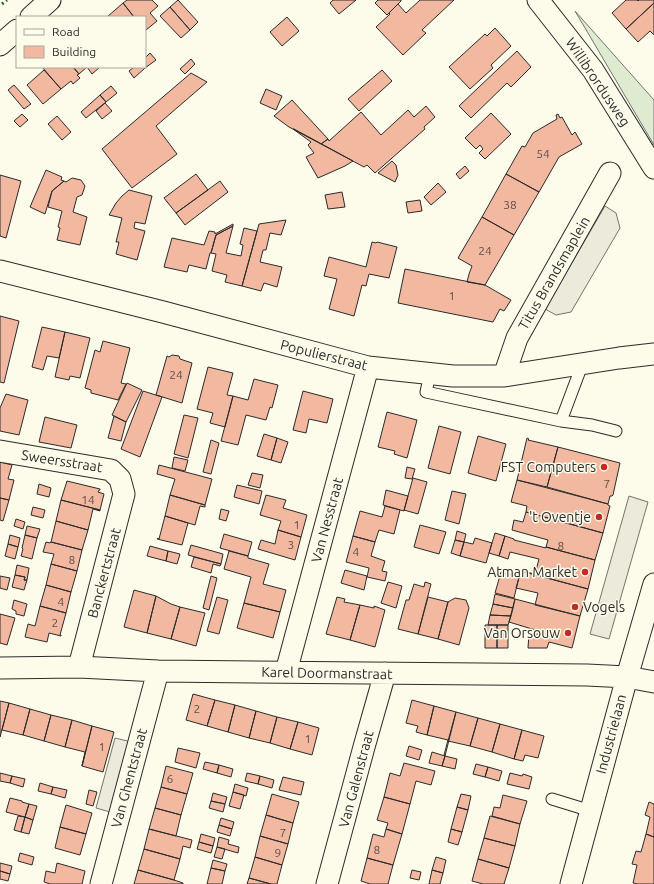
<svg xmlns="http://www.w3.org/2000/svg" width="654" height="884" font-family="Ubuntu,sans-serif">
	<rect width="100%" height="100%" fill="#fdfbea"/>
	<!-- green -->
	<path fill="#deebd1" stroke="#74746e" d="M575,11L654,100V145Z"/>
	<!-- parking -->
	<path fill="#eceadb" stroke="#74746e" d="M605,206L616,213L620,228L571,312L556,315L545,309Z
		M629,496L648,502L609,639L590,634Z
		M115,738L136,743L117,814L96,808Z"/>
	<!-- building -->
	<path fill="#f2b8a0" stroke="#2b2b2b" d="M127,0H152L158,6L150,13L157,21L146,30L145,29V17H134L123,3Z
		M178,0L198,22L190,30L170,7Z
		M333,0H356L339,14L330,3Z
		M378,0H401V1L387,15L375,3Z
		M420,0H454L422,30L426,33L403,55L376,27L390,14L389,13L398,4L406,13Z
		M626,0H637L638,1L639,0H654V3L626,29L612,13Z
		M123,3L134,17H107Z
		M654,3V35L650,31L638,42L626,29Z
		M170,7L190,30L181,38L160,16Z
		M287,17L299,31L282,46L270,32Z
		M495,28L511,46L491,65L493,68L470,89L449,67L485,34L487,36Z
		M517,51L531,67L511,87L507,83L471,118L459,106Z
		M150,53L156,60L145,68L144,67L145,58Z
		M191,59L195,64L185,74L180,69Z
		M42,67H73L79,74L77,75L80,78L73,84L71,81L61,89Z
		M73,67H100L92,74L87,67L79,74Z
		M134,67H144L145,68L134,78L129,71Z
		M44,70L61,89L43,104L27,85Z
		M382,70L392,81L359,111L348,99Z
		M191,73L207,82L156,126L177,154L132,188L102,149Z
		M14,85L31,104L24,109L8,90Z
		M111,86L117,93L106,102L100,95Z
		M266,89L282,96L276,110L260,103Z
		M100,95L106,102L86,118L81,112Z
		M292,100L328,139L321,144L289,127L274,116Z
		M105,103L112,111L102,119L96,111Z
		M426,106L435,117L424,127L425,129L375,173L367,165L364,167L321,144L328,139L329,141L361,112L381,135L408,110L414,117Z
		M491,113L511,134L485,159L479,153L483,149L480,145L476,149L465,138Z
		M22,114L28,120L20,127L14,121Z
		M558,114L560,118L562,117L572,135L575,132L582,144L559,157L539,192L506,174L522,146L525,147L533,133L557,119L556,115Z
		M57,116L71,132L62,140L48,124Z
		M293,129H294L353,161L345,166L318,178L306,157L314,153L308,145L311,142Z
		M392,161L396,165L398,175L395,182L378,173Z
		M465,166L469,171L460,179L456,174Z
		M46,170L62,177L61,180L64,181L52,191L45,214L30,207Z
		M196,174L208,190L176,213L164,198Z
		M506,174L539,192L514,235L482,217Z
		M0,175L21,181L6,238L0,236Z
		M72,178L81,180L85,186L82,195L77,197L73,212L87,217L80,245L57,240L60,228L58,227L62,211L48,207L52,191L64,181L66,182Z
		M220,181L228,192L185,225L176,213Z
		M438,183L446,192L431,205L424,197Z
		M129,190L152,196L145,224L135,222L134,228L145,231L137,260L116,254L119,242H116L122,218L109,215L116,203L122,196Z
		M342,192L345,207L328,209L325,195Z
		M420,200L422,211L408,213L406,202Z
		M482,217L514,235L485,285L467,282L469,274L472,266L458,258Z
		M286,220L281,235L270,233L266,250H263L260,262L282,267L277,287L264,283L261,291L242,286L259,224Z
		M233,224V226L216,235L211,253H210L206,269L189,265L187,272L164,267L172,238L204,245L209,231L215,232V234Z
		M233,226L226,253L241,256L243,245L240,244L244,228L257,231L242,286L225,282L227,275L212,271L216,254L211,253L216,235Z
		M372,242L376,243L377,242L397,247L389,278L369,274L366,286L362,285L354,316L329,309L337,279L324,276L329,257L366,267Z
		M405,269L485,285L511,300L504,311L500,309L493,322L398,303Z
		M0,316L19,321L4,383L0,382Z
		M42,327L65,332L59,358L47,356L43,370L32,367Z
		M65,332L90,338L80,378L70,376L69,380L55,377Z
		M103,341L130,348L121,383L126,384L118,400L91,393V390L85,388L95,350L100,352Z
		M172,355L179,356L180,359L192,363L182,403L156,395L167,356L169,357Z
		M208,367L233,373L227,395L233,396L225,427L210,423L213,413L197,409Z
		M254,379L278,385L272,408L270,407L266,420L246,415L238,445L221,441L233,396L248,400Z
		M127,383L142,390L126,422L112,415Z
		M143,391L162,397L140,457L121,449Z
		M303,391L333,399L327,423L309,419L306,433L293,430Z
		M6,394L28,400L19,435L0,431V408Z
		M387,412L417,420L407,458L394,454L395,451L378,447Z
		M184,415L198,418L188,458L174,454Z
		M114,416L126,422L121,441L108,438Z
		M45,417L77,425L71,448L39,442Z
		M439,426L461,432L450,474L428,468Z
		M264,434L277,438L271,460L257,456Z
		M478,436L506,444L496,481L468,473Z
		M277,438L288,442L281,463L271,460Z
		M527,438L529,439L528,440L558,447L547,487L517,480Z
		M211,440L219,443L211,474L203,472Z
		M558,447L620,463L613,495L612,496H610L608,504L547,487Z
		M174,457L188,460L185,471L172,468Z
		M0,462L12,465L8,479L14,480L9,500L0,498Z
		M159,465L212,479L205,505L170,495L175,479L157,474Z
		M407,467L415,469L412,479L405,478Z
		M252,473L263,475L260,488L248,485Z
		M413,478L427,482L418,514L404,510Z
		M517,480L608,504V505L610,506L603,533L526,512L527,506L511,502Z
		M67,481L100,489V490H99L98,492L104,494L100,510L61,500Z
		M39,484L51,488L49,497L37,494Z
		M237,485L262,491L259,504L234,497Z
		M386,490L408,496L404,511L383,505Z
		M452,491L466,494L459,524L445,520Z
		M170,495L205,505V507L200,506L195,525L165,516Z
		M266,495L286,500L283,508L307,515L301,537L278,530L281,521L260,515Z
		M0,498L9,500L3,521L0,520Z
		M61,500L100,510V511L93,509L88,530L56,521Z
		M385,506L400,510L394,534L379,530L375,542L353,536L360,511L382,517Z
		M33,507L45,510L43,518L31,515Z
		M221,509L229,511L226,521L219,519Z
		M526,512L603,533L595,560L546,547L548,540L512,530L514,520L523,522Z
		M165,516L188,523L182,545L157,539L158,538L159,539Z
		M16,519L25,522L23,529L14,526Z
		M56,521L88,530L82,550L51,542Z
		M420,525L446,532L439,554L414,547Z
		M27,526L40,529L37,538L25,535Z
		M278,530L301,537L295,560L258,549L261,540L275,544Z
		M457,531L466,534L464,542L455,540Z
		M495,533L505,536L499,556L489,553Z
		M224,534L252,542L248,556L220,548Z
		M10,535L20,538L18,547L8,544Z
		M25,535L37,538L32,559L21,556L23,549L22,548Z
		M353,536L375,542L371,556L385,561L382,571L387,572L385,581L367,577L369,568L346,562Z
		M505,536L514,539V540L546,548V547L595,560L588,589L521,571L535,574L539,559L510,552L508,559L499,556Z
		M475,538L492,543L486,563L460,556L464,542L473,544Z
		M455,540L464,542L460,556L451,553Z
		M46,542L50,543L51,542L82,550L77,571L51,564L54,554L43,552Z
		M8,544L18,547L15,559L5,556Z
		M191,545L223,554L221,564L188,555Z
		M150,546L168,551L166,561L147,556Z
		M168,551L180,554L177,564L166,561Z
		M229,551L248,556V558L269,564L263,584L286,590L280,612L244,603L251,577L224,569Z
		M194,557L221,564L220,566L213,564L211,573L191,567Z
		M51,564L77,571L71,592L46,585Z
		M17,565L29,568L27,580H24L25,577L15,575Z
		M345,570L367,576L364,590L341,583Z
		M521,571L588,589L580,616L535,605L538,593L516,588Z
		M501,572L519,577L514,598L495,593Z
		M15,575L25,577L24,580H27L24,590L12,587Z
		M0,576L10,578L7,590L0,588Z
		M211,576L217,578L209,610L203,608Z
		M388,582L402,586L396,608L381,603Z
		M425,582L431,584L418,634L398,629L406,600H409L414,584L424,587Z
		M46,585L71,592L66,613L40,606Z
		M134,590L156,596L147,633L124,627Z
		M495,594L515,599L513,608L493,604Z
		M156,596L171,604L180,607L171,639L147,633Z
		M217,597L228,600L219,634L207,631Z
		M337,597L345,599L344,602L360,605L350,640L326,634Z
		M428,597L448,602L438,639L418,634Z
		M455,598L466,600L469,608L459,645L438,639L448,602Z
		M515,599L580,616L572,648L549,642L547,648H528L529,634H541L542,632L509,622Z
		M14,600L27,604L24,616L16,614V611L12,609Z
		M244,603L280,612L273,638L237,628Z
		M493,604L513,608L511,616L490,615Z
		M360,605L374,608V606L385,610L375,647L350,640Z
		M40,606L66,613L60,635H61V636L49,633L47,642L25,637L28,624L35,626Z
		M180,607L205,613L196,646L171,639Z
		M0,614L15,618L7,645L0,643Z
		M490,615L511,616L508,625H488Z
		M485,625H497V648H485Z
		M497,625H508V648H497Z
		M193,694L215,700L207,726L186,720Z
		M215,700L235,705L228,732L207,726Z
		M412,700L434,706L427,735L416,732L418,726L406,723Z
		M0,701L9,703L0,737Z
		M9,703L30,709L23,735L2,730Z
		M235,705L256,711L249,738L228,732Z
		M434,706L456,712L445,756L444,755L448,740L427,735Z
		M30,709L51,715L44,741L23,735Z
		M256,711L277,717L270,743L249,738Z
		M456,712L478,718L470,746L448,741Z
		M51,715L72,720L65,747L44,741Z
		M277,717L298,722L290,749L270,743Z
		M478,718L500,724L492,752L470,746Z
		M72,720L92,726L82,766L85,752L65,747Z
		M298,722L319,728L312,755L290,749Z
		M500,724L522,730L514,759L492,752Z
		M92,726L114,732L103,772L82,766Z
		M522,730L544,736L538,758L525,755L523,761L514,759Z
		M409,746L422,750L419,760L406,756Z
		M178,748L200,753L196,768L175,762Z
		M432,752L445,756L442,766L429,763Z
		M445,756L457,759L455,769L442,766Z
		M205,762L219,765L217,773L203,769Z
		M404,763L435,771L431,785L416,781L410,804L384,797L390,773L400,776Z
		M476,764L488,767L485,777L473,774Z
		M219,765L233,769L231,777L217,773Z
		M166,766L193,773L187,794L161,787Z
		M488,767L502,771L499,781L485,777Z
		M0,773L12,776L10,783L0,781Z
		M247,773L260,776L258,784L245,781Z
		M510,773L522,776L523,774L532,777L529,789L507,784Z
		M12,776L25,779L23,787L10,783Z
		M260,776L274,780L272,788L258,784Z
		M283,777L304,782L301,795L279,790Z
		M40,783L53,787L51,794L38,791Z
		M235,784L248,788L246,796L233,792Z
		M53,787L67,790L65,798L51,794Z
		M161,787L187,794L181,815L155,808Z
		M89,790L97,792L93,806L86,804Z
		M233,792L244,795L240,809L229,806Z
		M213,793L227,797L225,804L211,801Z
		M272,794L299,802L293,823L266,815Z
		M461,794L471,796L468,810L457,807Z
		M503,795L527,801L520,824L492,816L494,807L500,808Z
		M384,797L410,804L402,834L386,829L388,823L377,820Z
		M10,798L22,801V802L29,804L25,817L6,812Z
		M211,801L225,804L223,812L209,808Z
		M649,802L654,804V837L646,834L650,817L645,815Z
		M29,804L37,806L33,820L25,817Z
		M66,805L92,813L86,834L60,827Z
		M457,807L468,810L462,832L451,829Z
		M155,808L181,815L176,836L149,829Z
		M266,815L293,823L288,844L260,836Z
		M18,816L25,817L21,832L14,830Z
		M490,816L520,824L515,846L484,838Z
		M25,817L33,820L29,834L21,832Z
		M221,818L234,822L232,829L219,825Z
		M219,825L232,829L230,836L217,832Z
		M60,827L86,834L80,855L55,848Z
		M149,829L192,840L190,848L183,846L180,859L144,849Z
		M386,829L402,834L393,865L367,858L373,834L384,837Z
		M451,829L462,832L458,845L448,842Z
		M201,834L215,838L213,846L199,842Z
		M646,834L654,837V884H637L633,883L637,865L632,864L636,851L641,852Z
		M260,836L288,844L282,865L255,857Z
		M219,837L229,840L228,844L239,847L238,853L217,847Z
		M484,838L515,846L509,868L478,859Z
		M199,842L213,846L211,853L197,849Z
		M217,847L225,849L222,859L214,857Z
		M144,849L180,859L174,880L138,870Z
		M20,853L34,857L32,865L18,861Z
		M255,857L282,865L277,884H271L249,878Z
		M436,857L446,860L443,873L432,870Z
		M367,858L393,865L388,884H370L361,881Z
		M478,859L509,868L504,884H483L472,881Z
		M213,860L227,864L225,871L211,868Z
		M0,863L12,866L10,874L0,871Z
		M57,863L85,871L82,884H50L44,882L46,871L55,873Z
		M211,868L225,871L222,884H207Z
		M138,870L174,880L183,883V884H134Z
		M412,870L421,872L419,880L410,878Z
		M432,870L443,873L440,884H429Z
		M0,871L10,874L8,881L0,879Z
		M249,878L271,884H247Z"/>
	<g fill="none" stroke-linecap="round" stroke-linejoin="round">
		<defs>
			<path id="lane" d="M430,374L426,392L561,421L592,425L616,431
				M561,421L582,365
				M552,799L591,811"/>
			<path id="street" d="M538,0L593,70L654,168
				M31,17L50,0
				M0,45L17,30
				M0,271L163,312L368,367L453,376H504L619,358L654,354
				M504,376L517,338L610,173
				M0,451L111,470L120,479L124,494L79,667
				M0,668L79,667L158,671L587,675L627,677L654,682
				M286,672L368,367
				M101,884L158,671
				M327,884L364,747L385,673
				M571,884L627,677L654,584"/>
		</defs>
		<!-- lane casing -->
		<use href="#lane" stroke="#2b2b2b" stroke-width="13"/>
		<!-- street casing -->
		<use href="#street" stroke="#2b2b2b" stroke-width="23"/>
		<!-- lane -->
		<use href="#lane" stroke="#fdfbea" stroke-width="11"/>
		<!-- street -->
		<use href="#street" stroke="#fdfbea" stroke-width="21"/>
		<!-- hedge -->
		<path stroke="#34623c" stroke-width="3" stroke-dasharray="2 3" stroke-linecap="butt" d="M2,4L7,0"/>
	</g>
	<!-- markers -->
	<g fill="#c62828" stroke="#fdfbea" stroke-width="1.5">
		<circle cx="604" cy="467" r="4"/>
		<circle cx="599" cy="517" r="4"/>
		<circle cx="585" cy="572" r="4"/>
		<circle cx="575" cy="607" r="4"/>
		<circle cx="568" cy="633" r="4"/>
	</g>
	<g text-anchor="middle" stroke-width="3" stroke-linejoin="round" paint-order="stroke">
		<!-- number labels -->
		<g font-size="12" fill="#5d4e48">
			<text x="543" y="158">54</text>
			<text x="510" y="209">38</text>
			<text x="485" y="255">24</text>
			<text x="452" y="300">1</text>
			<text x="176" y="379">24</text>
			<text x="607" y="488">7</text>
			<text x="88" y="504">14</text>
			<text x="297" y="529">1</text>
			<text x="291" y="549">3</text>
			<text x="561" y="550">8</text>
			<text x="356" y="556">4</text>
			<text x="72" y="564">8</text>
			<text x="61" y="606">4</text>
			<text x="55" y="627">2</text>
			<text x="197" y="713">2</text>
			<text x="308" y="743">1</text>
			<text x="102" y="751">1</text>
			<text x="170" y="783">6</text>
			<text x="283" y="837">7</text>
			<text x="377" y="854">8</text>
			<text x="278" y="857">9</text>
		</g>
		<!-- street labels -->
		<g font-size="14" fill="#2b2b2b" stroke="#fdfbea">
			<text transform="translate(598 82) rotate(56)" y="5">Willibrordusweg</text>
			<text transform="translate(554 273) rotate(-60)" y="5">Titus Brandsmaplein</text>
			<text transform="translate(324 355) rotate(14)" y="5">Populierstraat</text>
			<text transform="translate(62 461) rotate(9)" y="5">Sweersstraat</text>
			<text transform="translate(327 520) rotate(-75)" y="5">Van Nesstraat</text>
			<text transform="translate(104 573) rotate(-75)" y="5">Banckertstraat</text>
			<text transform="translate(327 673) rotate(1)" y="5">Karel Doormanstraat</text>
			<text transform="translate(611 734) rotate(-75)" y="5">Industrielaan</text>
			<text transform="translate(129 778) rotate(-75)" y="5">Van Ghentstraat</text>
			<text transform="translate(356 779) rotate(-75)" y="5">Van Galenstraat</text>
		</g>
		<!-- poi labels -->
		<g font-size="14" fill="#2b2b2b" stroke="#fdfbea" text-anchor="end">
			<text x="596" y="472">FST Computers</text>
			<text x="591" y="522">'t Oventje</text>
			<text x="577" y="577">Atman Market</text>
			<text x="583" y="612" text-anchor="start">Vogels</text>
			<text x="560" y="638">Van Orsouw</text>
		</g>
	</g>
	<!-- legend -->
	<rect x="16" y="16" width="130" height="52" fill="#fdfbea" stroke="#a9a89e"/>
	<rect x="24" y="29" width="20" height="6" fill="#fdfbea" stroke="#a9a89e"/>
	<text x="52" y="36" font-size="12" fill="#2b2b2b">Road</text>
	<rect x="24" y="46" width="20" height="12" fill="#f2b8a0" stroke="#a9a89e"/>
	<text x="52" y="56" font-size="12" fill="#2b2b2b">Building</text>
</svg>
